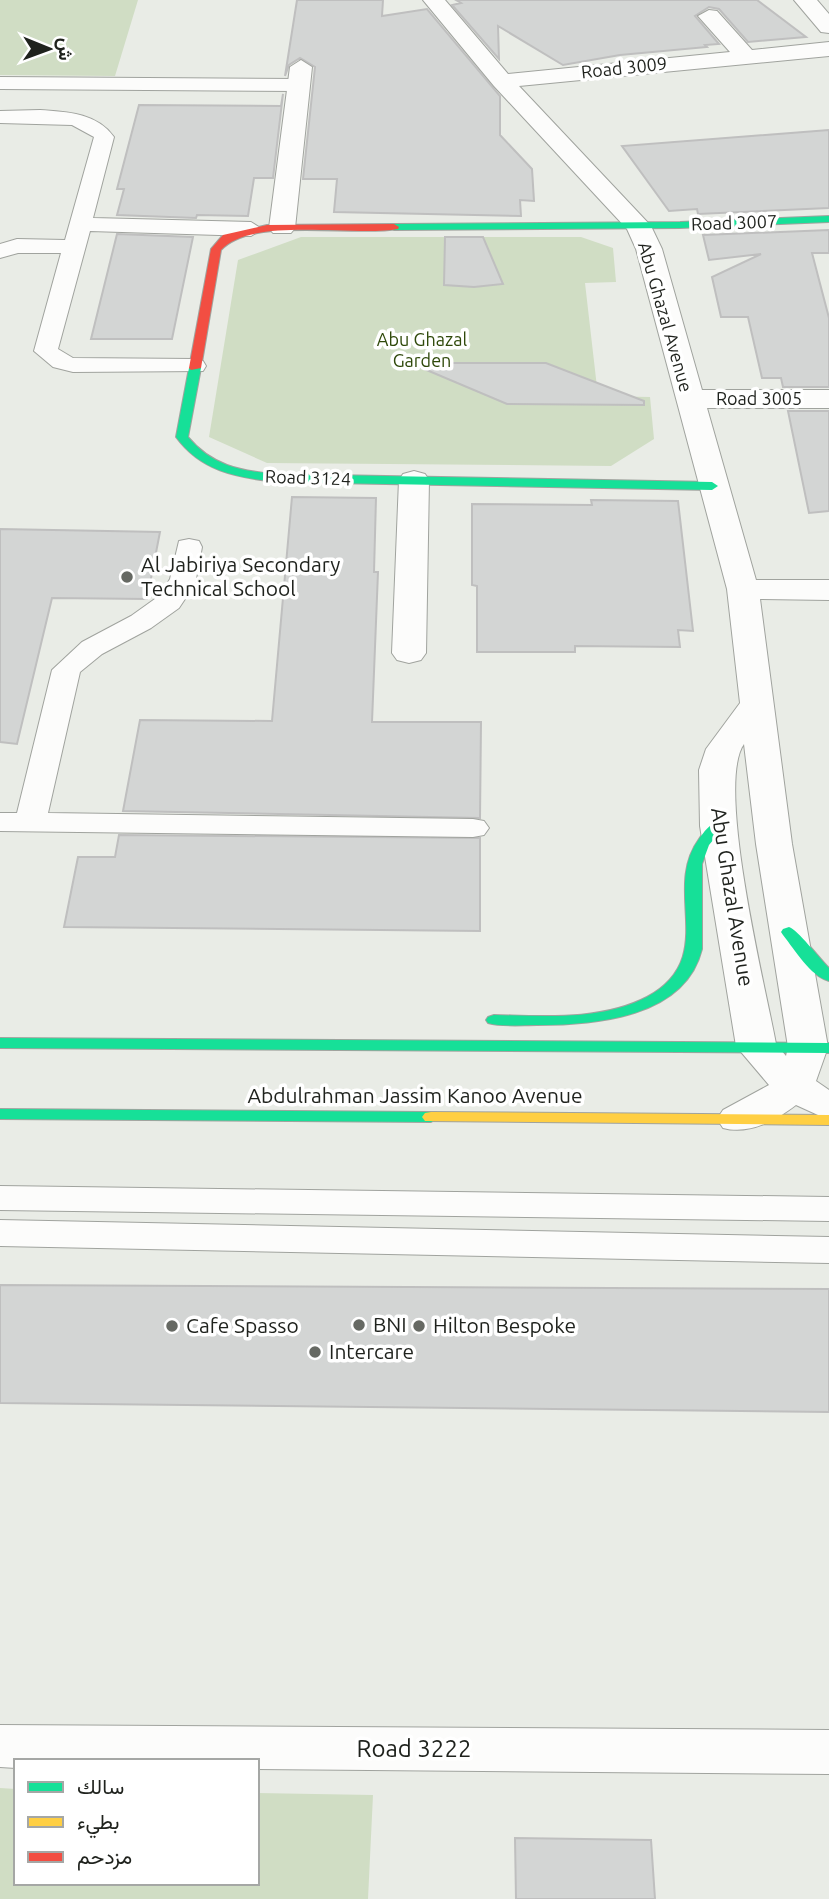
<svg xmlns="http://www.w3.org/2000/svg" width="829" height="1899" font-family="Ubuntu,Vazirmatn,sans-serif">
	<rect width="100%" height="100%" fill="#e9ece6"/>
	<!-- green -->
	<path fill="#d0ddc4" d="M0,0H138L115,76L0,75Z
		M301,237H581L613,248L616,282L585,283L598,396L650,397L654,439L611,466L267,463L209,437L238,260Z
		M0,1788L16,1789V1883H257V1793L373,1795L368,1899H0Z"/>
	<!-- building -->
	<path fill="#d3d5d4" stroke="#bfbfbf" stroke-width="2" d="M297,0H383L382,16L427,9L500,96V135L532,169L534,201L520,200L521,216L334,212L337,179H303L315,67L300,58L289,65L285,76Z
		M456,0H757L806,37L748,42L719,9L709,7L695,16L719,44L705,45L707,47L620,55L563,65L498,26L499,59L452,5L461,3Z
		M283,94L273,178H254L248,216L197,215L196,218L117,215L124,189H117L139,105L281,106Z
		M829,130V208L698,214L697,209L669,211L622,146Z
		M829,230V253H812L829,318V387H783L781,378H762L748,317H721L712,277L761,254L709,260L703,235Z
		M117,234L193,237L172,339H91Z
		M445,237H483L503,284L474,287L444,285Z
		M410,363H546L644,401V405L507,404Z
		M788,411H829V511L809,513Z
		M292,497L376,498L374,572H378L372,722H481L480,818L123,811L140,720L272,721Z
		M591,500L678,501L693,631L678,630L680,647L575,646V652H477V586L472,585V504L592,505Z
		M0,529L160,532L147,599L52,598L17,744L0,742Z
		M119,835L480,838V931L64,927L78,857H115Z
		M0,1285L829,1289V1412L0,1403Z
		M515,1838L651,1840L655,1899H516Z"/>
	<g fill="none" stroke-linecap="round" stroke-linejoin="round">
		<defs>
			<path id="lane" d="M0,77L298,79L308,85L298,91L0,89Z
				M40,110C68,112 97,113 114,137L93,218L251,222L262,229L251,236L90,231L58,349L73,358L194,359L203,361L206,366L203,371L73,372L53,367L34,351L61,253H18L0,258V244L17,239L65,240L94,137L72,125L0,123V111Z
				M189,539L199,541L202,547L195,584L179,608L151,628L102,654L80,672L48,813L473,819L484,821L489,828L484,835L473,837L0,831V813H17L52,670L82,642L131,616L159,596L170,579L179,541Z
				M0,1186L829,1197V1221L0,1210Z
				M0,1220L829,1237V1263L0,1246Z"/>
			<path id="street" d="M423,0H445L508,74L730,52L698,16L709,10L717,11L752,50L829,42V56L519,86L651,226L662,249L702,390H829V408H707L756,580H829V600L760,599L792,844L828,1047L816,1081L829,1090V1120L796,1105C775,1121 749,1135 723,1128L717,1119L723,1110L769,1085L736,1046L700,826L699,770L706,749L740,703L727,589L636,249L627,229L494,86ZM744,744L756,844L788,1047L786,1056L776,1044C766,989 715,784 744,744Z
				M794,0H817L829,14V33L821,32Z
				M301,60L312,67L295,228L291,233H273L269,228L290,67Z
				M414,471L425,474L429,480L426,653L421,660L409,663L397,660L392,653L399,480L403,474Z
				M0,1725L829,1730V1774L257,1769V1761H16V1768L0,1767Z"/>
			<path id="fast" d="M829,216V222L680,228L394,230L389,227L394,224L680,222Z
				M195,365L201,368L188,437C211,465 240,471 275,474L712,482L718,486L712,490L275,482C235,477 201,471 176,437L189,368Z
				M718,822L725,826L709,845L702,864V949C685,1018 595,1025 537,1025C521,1025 503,1027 488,1023L486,1020L488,1017L494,1015C544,1016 601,1021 647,997C720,957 661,891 699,839C704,832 709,824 718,822Z
				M789,927C797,929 820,959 829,968V981C810,976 795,950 783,935L781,932L783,929Z
				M0,1038L829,1043V1053L0,1048Z
				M0,1109L431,1112L440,1117L431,1122L0,1119Z"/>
			<path id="slow" d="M431,1112L829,1115V1125L425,1121L422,1117L425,1113Z"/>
			<path id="jam" d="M394,224L399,227L398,229C353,237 252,216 221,250L201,368L191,370L189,368L211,249L223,235L267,225Z"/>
		</defs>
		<!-- lane casing -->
		<use href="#lane" stroke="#a0a39e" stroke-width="2"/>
		<!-- street casing -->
		<use href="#street" stroke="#a0a39e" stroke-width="2"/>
		<!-- fast casing -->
		<use href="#fast" stroke="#a0a39e" stroke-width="2"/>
		<!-- slow casing -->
		<use href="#slow" stroke="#a0a39e" stroke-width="2"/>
		<!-- jam casing -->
		<use href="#jam" stroke="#a0a39e" stroke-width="2"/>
		<!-- lane -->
		<use href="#lane" fill="#fcfcfb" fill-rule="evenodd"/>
		<!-- street -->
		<use href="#street" fill="#fcfcfb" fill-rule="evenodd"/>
		<!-- fast -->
		<use href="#fast" fill="#16e098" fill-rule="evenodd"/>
		<!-- slow -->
		<use href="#slow" fill="#ffcf43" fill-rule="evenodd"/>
		<!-- jam -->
		<use href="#jam" fill="#f24e42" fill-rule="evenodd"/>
	</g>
	<!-- markers -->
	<g fill="#666963" stroke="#fff" stroke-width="2.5">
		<circle cx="127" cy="577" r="7"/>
		<circle cx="359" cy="1325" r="7"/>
		<circle cx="172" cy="1326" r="7"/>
		<circle cx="419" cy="1326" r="7"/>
		<circle cx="315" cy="1352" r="7"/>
	</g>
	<g text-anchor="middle" stroke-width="7" stroke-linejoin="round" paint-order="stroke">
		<!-- far-street labels -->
		<g font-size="18" fill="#1f221d" stroke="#fff">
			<text transform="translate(624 68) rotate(-6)" y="6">Road 3009</text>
			<text transform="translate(734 223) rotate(-2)" y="6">Road 3007</text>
			<text transform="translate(665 317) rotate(74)" y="6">Abu Ghazal Avenue</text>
			<text x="759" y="405">Road 3005</text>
			<text transform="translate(308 478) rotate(2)" y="6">Road 3124</text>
		</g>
		<!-- far-park labels -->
		<g font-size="18" fill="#2f490a" stroke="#fff">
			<text x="422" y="346">Abu Ghazal<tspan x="422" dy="21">Garden</tspan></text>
		</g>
		<!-- poi labels -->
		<g font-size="21" fill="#1f221d" stroke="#fff" text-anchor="start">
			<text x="141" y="572">Al Jabiriya Secondary<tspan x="141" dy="24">Technical School</tspan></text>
			<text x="373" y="1332">BNI</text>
			<text x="186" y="1333">Cafe Spasso</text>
			<text x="433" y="1333">Hilton Bespoke</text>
			<text x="329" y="1359">Intercare</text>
		</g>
		<!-- street labels -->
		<g font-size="21" fill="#1f221d" stroke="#fff">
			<text transform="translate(732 897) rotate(81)" y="7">Abu Ghazal Avenue</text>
			<text x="415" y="1103">Abdulrahman Jassim Kanoo Avenue</text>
		</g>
		<!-- near-street labels -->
		<g font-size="24" fill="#1f221d" stroke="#fff">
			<text x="414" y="1757">Road 3222</text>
		</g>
	</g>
	<!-- legend -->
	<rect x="14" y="1759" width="245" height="126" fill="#ffffff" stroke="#a5a7a5" stroke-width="2"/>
	<rect x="28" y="1782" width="35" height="10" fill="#16e098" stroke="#a5a7a5" stroke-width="2"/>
	<text x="77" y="1794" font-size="21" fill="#1f221d">سالك</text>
	<rect x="28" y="1817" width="35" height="10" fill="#ffcf43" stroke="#a5a7a5" stroke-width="2"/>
	<text x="77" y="1829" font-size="21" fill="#1f221d">بطيء</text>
	<rect x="28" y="1852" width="35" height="10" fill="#f24e42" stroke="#a5a7a5" stroke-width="2"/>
	<text x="77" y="1864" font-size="21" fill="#1f221d">مزدحم</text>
	<!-- north arrow -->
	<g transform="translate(49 49) rotate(91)" stroke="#ffffff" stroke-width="5" paint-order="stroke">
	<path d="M0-5L12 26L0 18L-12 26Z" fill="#1f221d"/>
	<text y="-10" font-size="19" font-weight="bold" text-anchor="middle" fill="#1f221d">ش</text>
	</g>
</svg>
